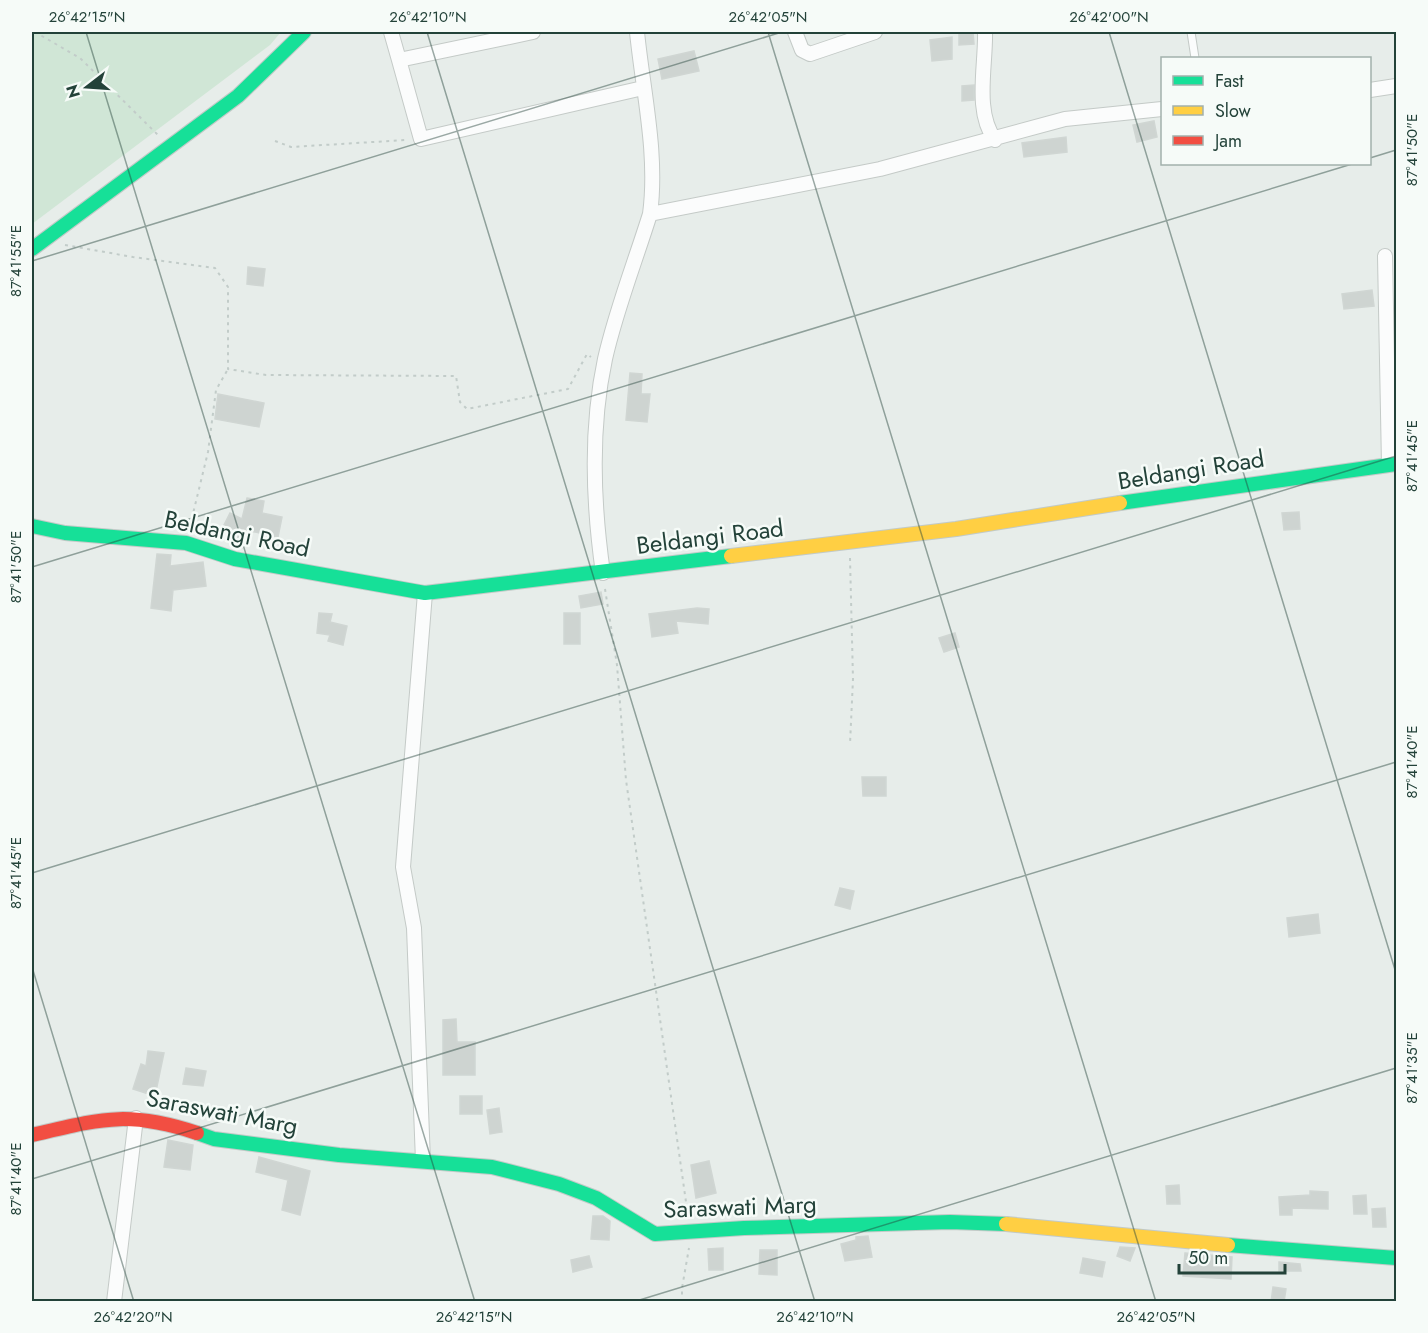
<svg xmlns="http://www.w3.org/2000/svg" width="1428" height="1333" font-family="Jost,sans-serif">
	<rect width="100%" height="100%" fill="#e7edea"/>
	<!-- green -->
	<path fill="#d0e6d6" d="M32,32H281L270,45L32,224Z"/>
	<!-- building -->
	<path fill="#ced4d1" stroke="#d0d6d3" stroke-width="1.5" d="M959,32H973L974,44L959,45Z
		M952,37V59L932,61L930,40Z
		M694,51L699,71L662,79L658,59Z
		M974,85V100L962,101V86Z
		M1154,121L1157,137L1137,142L1133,125Z
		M1066,137L1067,152L1024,157L1022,143Z
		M248,267L265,269L263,286L247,284Z
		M1372,290L1374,306L1344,309L1342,294Z
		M630,373L642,374L641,394H650L647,422L626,420Z
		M218,394L264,403L259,427L215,419Z
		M247,498L264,501L262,513L282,517L278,537L250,531L242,548L236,547L239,532L224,525L230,513L242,519Z
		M1299,512L1300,529L1284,530L1282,513Z
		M157,554L171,555L170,566L203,562L206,586L173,590L171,611L151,608Z
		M601,592L603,604L581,608L579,596Z
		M697,608L709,609L708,624L676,621L678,633L652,637L649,614Z
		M319,613L332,614L330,622L347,626L343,645L328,641L330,635L317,633Z
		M564,613H580V644H564Z
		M955,633L959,647L944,652L939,638Z
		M862,777H886V796H863Z
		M840,888L854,891L850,909L835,905Z
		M1318,914L1320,933L1289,937L1287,918Z
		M456,1019L457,1042H475V1075H443V1020Z
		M148,1051L164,1053L155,1096L133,1089L141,1064L146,1066Z
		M186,1068L206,1071L203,1086L183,1084Z
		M460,1096H482V1114H460Z
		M499,1108L502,1132L490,1134L487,1110Z
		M168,1140L193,1145L190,1170L164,1167Z
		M259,1157L310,1171L300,1215L282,1210L288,1180L256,1172Z
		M709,1161L716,1193L696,1198L691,1165Z
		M1179,1185L1180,1204H1167L1166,1186Z
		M1310,1191L1328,1192V1209L1292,1208V1215H1280L1279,1197L1310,1195Z
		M1366,1195L1367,1214H1354L1353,1196Z
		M1385,1208L1386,1227H1373L1372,1209Z
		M593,1216H603L610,1221L609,1240L591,1239Z
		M868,1236L872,1257L845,1261L841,1244L856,1240V1237Z
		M1120,1247L1135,1248L1130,1261L1117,1256Z
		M723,1248V1270H709L708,1249Z
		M760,1250H777V1275L759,1274Z
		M1185,1253L1232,1257L1231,1279L1183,1276Z
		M589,1256L592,1267L573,1272L571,1260Z
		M1083,1258L1105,1262L1102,1277L1080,1273Z
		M1279,1262L1300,1264L1301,1271H1279Z
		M1273,1287L1286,1289L1284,1302H1271Z"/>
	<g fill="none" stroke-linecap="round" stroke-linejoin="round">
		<defs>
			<path id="lane" d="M1191,32L1195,58"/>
			<path id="street" d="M391,32L399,60L533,32
				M795,32L802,50L810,54L875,32
				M985,32C986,66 974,111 995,140
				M399,60L421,139L643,88
				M1370,90L1396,86
				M650,214L880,169L1065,119L1162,109
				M1385,256L1389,465
				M603,573C593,503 590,429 605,359C616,310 635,262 650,214C658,154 643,92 637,32
				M423,1161L414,928L403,867L425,593
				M114,1302L136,1118"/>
			<path id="fast" d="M32,249L238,96L304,32
				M1120,503L1396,464
				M32,526L65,533L186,543L235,559L425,593L731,556
				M197,1133L214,1139L339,1155L492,1167L559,1184L596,1198L655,1234L744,1228L950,1222L1006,1224
				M1228,1245L1396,1258"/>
			<path id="slow" d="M731,556L956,529L1120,503
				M1006,1224L1228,1245"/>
			<path id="jam" d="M32,1135C101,1119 127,1110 197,1133"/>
		</defs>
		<!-- lane casing -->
		<use href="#lane" stroke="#c4cac7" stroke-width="9"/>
		<!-- street casing -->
		<use href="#street" stroke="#c4cac7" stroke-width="16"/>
		<!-- fast casing -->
		<use href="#fast" stroke="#c2cac7" stroke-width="16"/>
		<!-- slow casing -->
		<use href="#slow" stroke="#c2cac7" stroke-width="16"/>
		<!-- jam casing -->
		<use href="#jam" stroke="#c2cac7" stroke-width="16"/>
		<!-- path -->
		<path stroke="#c2ccc9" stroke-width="2" stroke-dasharray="3 4.5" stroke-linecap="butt" d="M35,32L80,58L158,135
			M275,141L291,147L406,140
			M65,245L133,257L215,268L228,287V369L266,375L456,376L460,402L467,409L568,389L587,354L591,357
			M190,526L208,452L216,390L228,369
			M850,558L853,679L850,744
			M605,589L617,665L626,780L688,1216
			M682,1302V1288L689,1248"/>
		<!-- lane -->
		<use href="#lane" stroke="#fbfcfc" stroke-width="7"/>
		<!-- street -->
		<use href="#street" stroke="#fbfcfc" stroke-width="14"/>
		<!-- fast -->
		<use href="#fast" stroke="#16e098" stroke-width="14"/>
		<!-- slow -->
		<use href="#slow" stroke="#ffcf43" stroke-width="14"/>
		<!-- jam -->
		<use href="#jam" stroke="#f24e42" stroke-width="14"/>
	</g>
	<!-- ticks -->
	<path fill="none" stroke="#234239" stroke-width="1.5" stroke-opacity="0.45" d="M86,32L475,1302M427,32L815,1302M768,32L1156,1302M1109,32L1396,973M1370,158L1396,150M32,261L782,32M32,567L1352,164M32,873L1396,456M32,967L134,1302M32,1179L1396,762M633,1302L1396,1068"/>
	<g text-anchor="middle" stroke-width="5" stroke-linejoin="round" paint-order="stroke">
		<!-- street labels -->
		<g font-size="24" fill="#234239" stroke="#f6fbf8">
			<text transform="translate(1191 470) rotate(-9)" y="8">Beldangi Road</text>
			<text transform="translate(237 534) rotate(12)" y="8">Beldangi Road</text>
			<text transform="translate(710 537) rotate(-7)" y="8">Beldangi Road</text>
			<text transform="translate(222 1112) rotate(11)" y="8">Saraswati Marg</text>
			<text transform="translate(740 1207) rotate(-2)" y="8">Saraswati Marg</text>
		</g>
	</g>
	<!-- border -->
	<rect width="1428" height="1333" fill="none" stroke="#f6fbf8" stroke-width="66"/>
	<!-- legend -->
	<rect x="1161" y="57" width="210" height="108" fill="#f6fbf8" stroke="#a2b1ac" stroke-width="1.5"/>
	<rect x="1173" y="76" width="30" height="9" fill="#16e098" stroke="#a2b1ac" stroke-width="1.5"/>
	<text x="1215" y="87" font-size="18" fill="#234239">Fast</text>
	<rect x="1173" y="106" width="30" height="9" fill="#ffcf43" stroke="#a2b1ac" stroke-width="1.5"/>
	<text x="1215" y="117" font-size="18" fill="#234239">Slow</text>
	<rect x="1173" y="136" width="30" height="9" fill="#f24e42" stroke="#a2b1ac" stroke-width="1.5"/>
	<text x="1215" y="147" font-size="18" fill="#234239">Jam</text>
	<!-- north arrow -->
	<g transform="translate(87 87) rotate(253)" stroke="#f6fbf8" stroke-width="4.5" paint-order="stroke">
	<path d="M0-4.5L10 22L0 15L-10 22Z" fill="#234239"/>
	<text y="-9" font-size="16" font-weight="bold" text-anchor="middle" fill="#234239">N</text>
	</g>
	<!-- scale -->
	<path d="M1179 1264v9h106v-9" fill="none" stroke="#234239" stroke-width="3"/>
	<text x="1188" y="1264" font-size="18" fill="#234239" stroke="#f6fbf8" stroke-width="4.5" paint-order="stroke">50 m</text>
	<rect x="33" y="33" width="1362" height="1267" fill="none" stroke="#234239" stroke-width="2"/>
	<g font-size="15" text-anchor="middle" fill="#234239">
		<text x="87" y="22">26°42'15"N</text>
		<text x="428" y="22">26°42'10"N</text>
		<text x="768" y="22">26°42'05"N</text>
		<text x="1109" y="22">26°42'00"N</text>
		<text transform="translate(1412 150) rotate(-90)" y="5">87°41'50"E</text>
		<text transform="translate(16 261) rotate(-90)" y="5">87°41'55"E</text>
		<text transform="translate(1412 456) rotate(-90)" y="5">87°41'45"E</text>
		<text transform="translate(16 567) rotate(-90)" y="5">87°41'50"E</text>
		<text transform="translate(1412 762) rotate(-90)" y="5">87°41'40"E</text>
		<text transform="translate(16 873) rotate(-90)" y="5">87°41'45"E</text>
		<text transform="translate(1412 1068) rotate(-90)" y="5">87°41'35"E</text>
		<text transform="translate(16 1179) rotate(-90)" y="5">87°41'40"E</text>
		<text x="133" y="1322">26°42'20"N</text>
		<text x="474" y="1322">26°42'15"N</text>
		<text x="815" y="1322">26°42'10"N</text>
		<text x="1156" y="1322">26°42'05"N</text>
	</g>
</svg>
